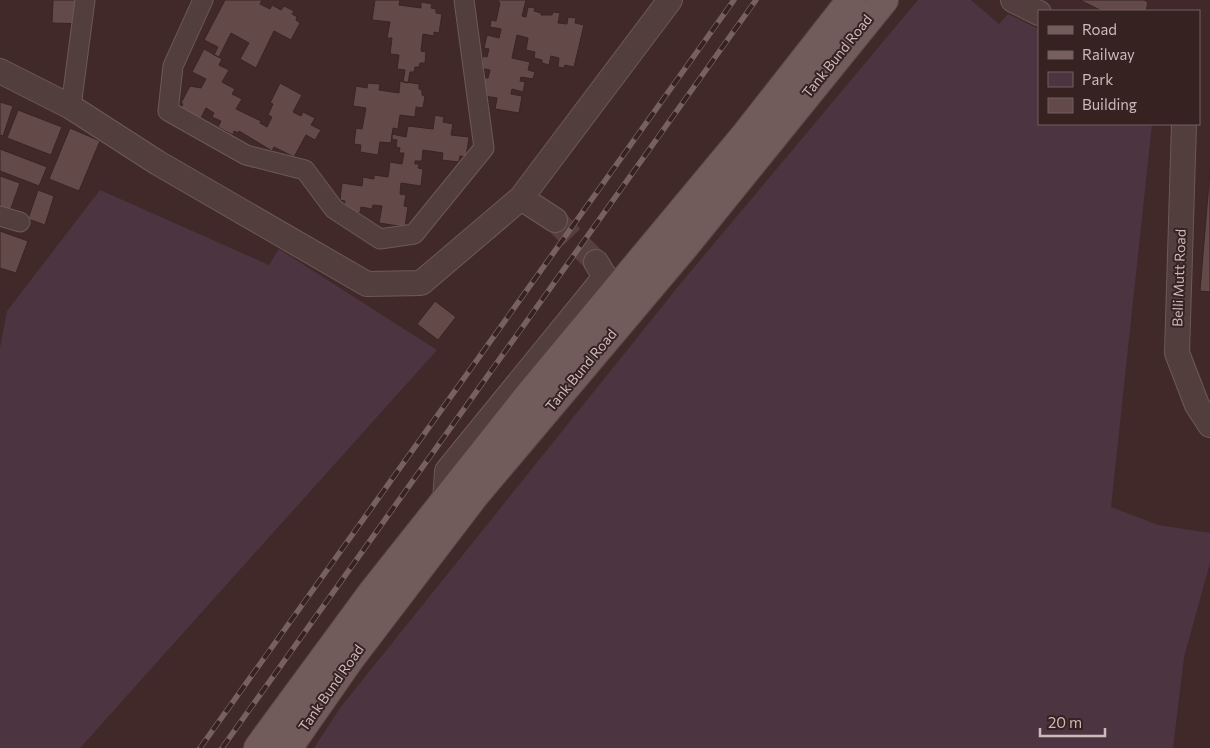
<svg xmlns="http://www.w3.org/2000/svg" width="1210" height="748" font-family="Commissioner,sans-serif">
	<rect width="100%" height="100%" fill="#422929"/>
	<!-- green -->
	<path fill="#4c3441" d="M918,0H971L999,24L1008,14L1039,29V124H1152L1111,507L1158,525L1210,533V563L1184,657L1173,748H314L340,708L681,283Z
		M100,190L269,265L279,249L437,350L80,748H0V348L7,311Z"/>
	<!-- building -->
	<path fill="#634948" stroke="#392424" d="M53,0H84V24L52,23Z
		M225,0H262L260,4L270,9L272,5L281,10L284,6L294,11L292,14L297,17L296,20L300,23L291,40L274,31L256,68L240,59L249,43L231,33L219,57L214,55L218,47L204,40Z
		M375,0H400L399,5L421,8V2L432,4L431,8L436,9V13L442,14L439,33L434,32V36L423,34L421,51L426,52L425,63H420L419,67H415L414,72H410L408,83L403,82L405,70L397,69L399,55L390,54L392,38H387L390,22L372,20Z
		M497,0H526L522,16L526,17L528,7L535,8L534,11L541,13V15H552L553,12L560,13L558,23L567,24L568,17L576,18L575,23L584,25L574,67L565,65L564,68L558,67L559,58L551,56L549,65L542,63V60L534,58L535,52L526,50L528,38L517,35L512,58L530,62L528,70L535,72L533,79L521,77L520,81L525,82L523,92L512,89L511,94L522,96L519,113L495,109L497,98L479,95V77L488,78L490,70L480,68L483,56L487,57L489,49L484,48L487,35L499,38L501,29L490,27L491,20L496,21L500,3Z
		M1080,0H1144L1148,2L1146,11H1102Z
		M204,49L222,59L219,65L229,70L222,82L235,89L232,94L242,99L236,109L261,121L260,123L267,127L272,117L268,115L273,104L270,103L280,83L302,95L293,112L301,116L303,112L315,118L311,125L321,130L315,140L306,135L294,157L274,147L272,151L239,131L238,133L234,131L233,135L218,127L221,121L212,117L214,113L206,108L198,124L180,109L183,104L181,103L190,86L201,88L206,79L192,72Z
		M400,81L419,84V89L422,90V95L425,96L423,108L416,107L415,117L400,115L398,129L393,128L391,143L380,142L378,155L360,152L361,145L354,144L356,128L362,129L366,108L353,106L356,86L367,88L368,83L380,84L379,90L399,93Z
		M0,102L13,106L3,136L0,135Z
		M18,110L62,127L51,155L7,138Z
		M435,115L444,117L443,122L453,124L451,135L469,137L466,157L460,156L459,162L442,160L443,153L423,150L422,161H415V164H419L418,168L423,169L421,186L401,183L400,194L406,195L404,206L408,207L405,227L379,223L382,206L373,205L372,209L361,207L360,213L348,211L349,207L344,206L345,201L340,200L342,183L362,186L363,177L374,179V175L388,177L390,162L402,164L404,153H399L400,148L396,147L397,140L392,139V134L406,137L408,126L433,129Z
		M70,128L100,141L79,191L49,179Z
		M0,149L47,167L39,186L0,171Z
		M1210,170V292L1200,291Z
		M0,176L20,183L10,211L0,208Z
		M38,190L54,196L45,225L28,219Z
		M0,231L28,241L16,273L0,268Z
		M435,301L456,317L438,340L417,324Z"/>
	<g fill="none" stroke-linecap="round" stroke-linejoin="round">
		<!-- tertiary-tunnel -->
		<path stroke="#573f3f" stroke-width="24" stroke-dasharray="24 12" stroke-linecap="butt" d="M555,220L596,262"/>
		<defs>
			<path id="minor" d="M203,0L173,66L168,111L246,155L305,170L334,209L380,239L414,234L484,148L464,0
				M71,107L85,0
				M0,216L20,222"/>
			<path id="tertiary" d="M1013,0L1039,13
				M0,71L71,107L158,163L367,284L421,283L521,198L555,220
				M1184,124L1177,353L1197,405L1210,425
				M521,198L670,0
				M445,501L447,471L605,277L596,262"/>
			<path id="primary" d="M258,748L371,594L528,396L746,134L851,0
				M288,748L350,659L475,495L685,246L884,0"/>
		</defs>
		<!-- minor casing -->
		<use href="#minor" stroke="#6c5958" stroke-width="21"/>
		<!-- tertiary casing -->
		<use href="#tertiary" stroke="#6c5958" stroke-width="26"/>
		<!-- primary casing -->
		<use href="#primary" stroke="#5b4747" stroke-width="30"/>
		<!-- minor -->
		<use href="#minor" stroke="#523e3d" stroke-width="19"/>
		<!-- tertiary -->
		<use href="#tertiary" stroke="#523e3d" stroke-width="24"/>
		<!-- primary -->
		<use href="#primary" stroke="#715c5b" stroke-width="28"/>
		<defs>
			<path id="rail" d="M200,748L734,0
				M222,748L756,0"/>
		</defs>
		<!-- rail casing -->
		<use href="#rail" stroke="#78605f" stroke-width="5.5"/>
		<!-- rail -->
		<use href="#rail" stroke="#372222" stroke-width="4" stroke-dasharray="11" stroke-linecap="butt"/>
	</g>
	<g text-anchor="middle" stroke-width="4" stroke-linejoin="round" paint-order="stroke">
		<!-- street labels -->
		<g font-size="14" fill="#cbbbba" stroke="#372222">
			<text transform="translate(837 56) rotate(-51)" y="5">Tank Bund Road</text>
			<text transform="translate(1179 278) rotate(-88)" y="5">Belli Mutt Road</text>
			<text transform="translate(581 370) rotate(-50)" y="5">Tank Bund Road</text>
			<text transform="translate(331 688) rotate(-55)" y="5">Tank Bund Road</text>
		</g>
	</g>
	<!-- legend -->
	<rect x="1038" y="10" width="162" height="115" fill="#372222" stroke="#725f5f"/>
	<rect x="1048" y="26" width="25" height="8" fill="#715c5b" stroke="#725f5f"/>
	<text x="1082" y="35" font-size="15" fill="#cbbbba">Road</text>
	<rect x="1048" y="51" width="25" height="8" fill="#78605f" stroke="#725f5f"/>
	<text x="1082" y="60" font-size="15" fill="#cbbbba">Railway</text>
	<rect x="1048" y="72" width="25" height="15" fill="#4c3441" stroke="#725f5f"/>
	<text x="1082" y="85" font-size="15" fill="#cbbbba">Park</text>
	<rect x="1048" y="98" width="25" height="15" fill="#634948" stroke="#725f5f"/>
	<text x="1082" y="110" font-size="15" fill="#cbbbba">Building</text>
	<!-- scale -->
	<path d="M1040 728v8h65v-8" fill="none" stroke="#cbbbba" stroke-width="2.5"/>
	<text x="1048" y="728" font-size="15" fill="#cbbbba" stroke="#372222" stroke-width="4" paint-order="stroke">20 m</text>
</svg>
